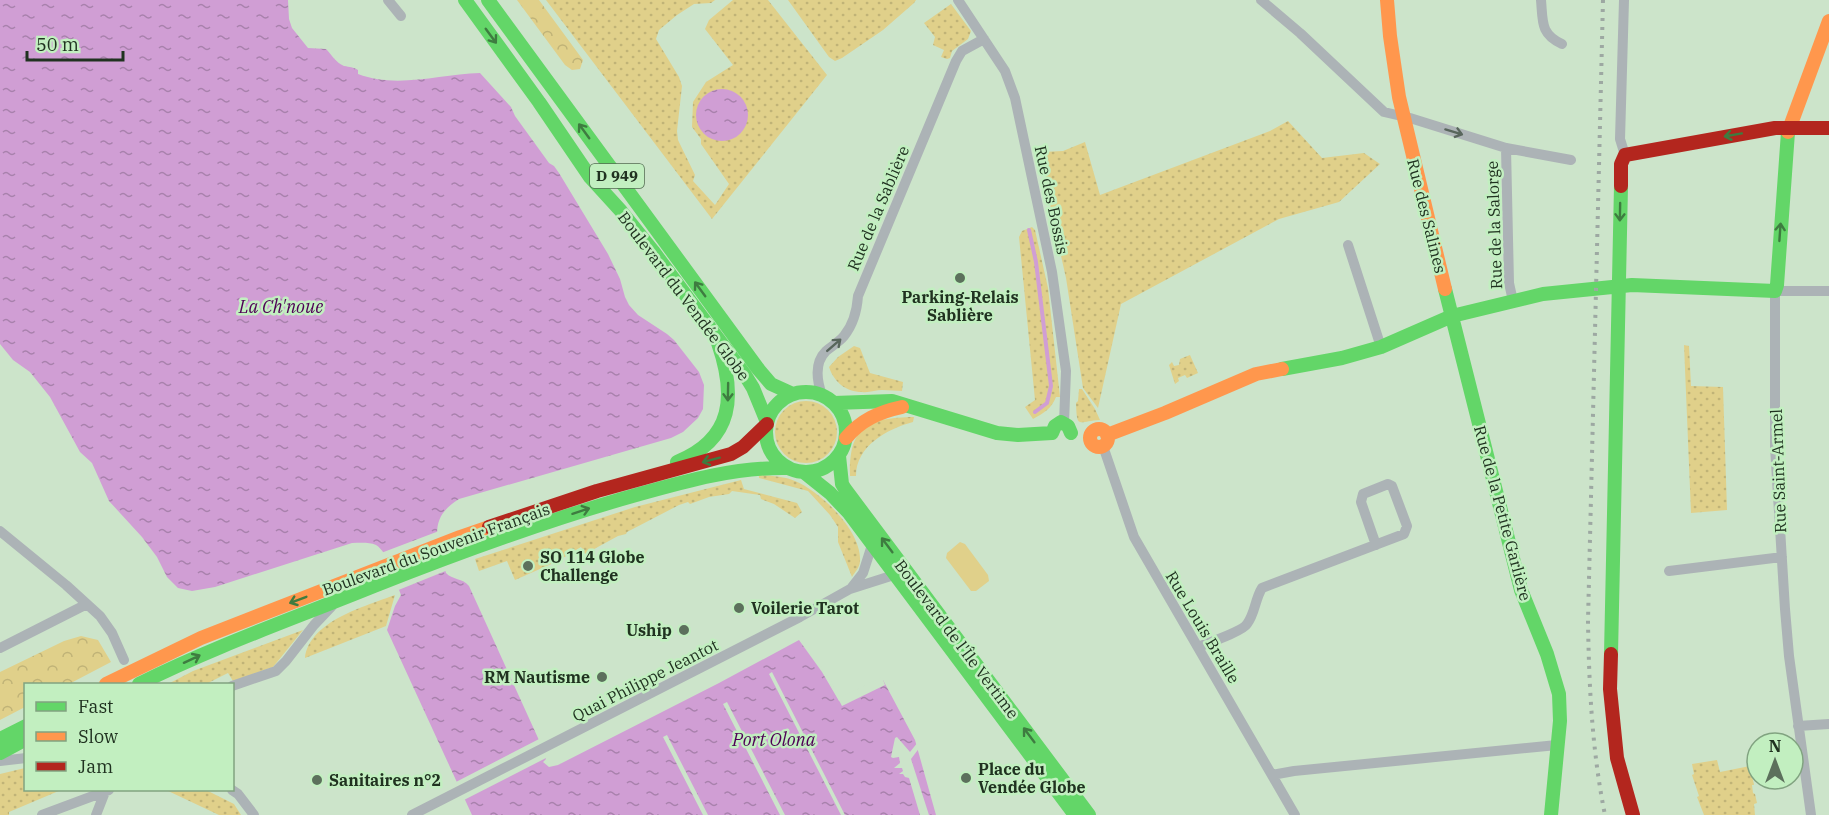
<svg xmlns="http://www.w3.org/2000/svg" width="1829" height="815" font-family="'IBM Plex Serif',serif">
	<defs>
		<pattern id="grass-dots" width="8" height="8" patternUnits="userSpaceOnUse" patternTransform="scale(1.5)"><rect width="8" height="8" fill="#e0d08a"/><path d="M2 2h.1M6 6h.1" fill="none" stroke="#c0b377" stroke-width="1.8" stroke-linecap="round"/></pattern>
		<pattern id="forest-crowns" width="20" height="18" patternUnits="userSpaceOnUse" patternTransform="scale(1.5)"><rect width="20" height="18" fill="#e0d08a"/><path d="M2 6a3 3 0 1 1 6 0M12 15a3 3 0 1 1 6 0" fill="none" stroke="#c0b377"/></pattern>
		<pattern id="water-ripples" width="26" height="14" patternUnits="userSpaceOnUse" patternTransform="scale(1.5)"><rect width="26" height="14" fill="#d09ed4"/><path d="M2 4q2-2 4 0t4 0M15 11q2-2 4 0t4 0" fill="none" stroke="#a881ac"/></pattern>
	</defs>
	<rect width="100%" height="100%" fill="#cce4ca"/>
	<!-- grass -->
	<path fill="url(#grass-dots)" d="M546,0H715L711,3L694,4L677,15L659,30L656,39L679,77L682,86L677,131L678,140L695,175L693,181L715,205L729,184L701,144V139L692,127L693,102L706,82L733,65L705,29L709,20L733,0H768L827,75L712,219Z
		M788,0H916L914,3L883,30L842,58L835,61L829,57Z
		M951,4L971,31L968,39L952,51L950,58L947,59L941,57L944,50L933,45L935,37L924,23Z
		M1288,121L1322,158L1364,153L1380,164L1339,202L1279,219L1121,304L1098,408L1083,388L1066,278L1052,216L1042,152L1063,151L1085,142L1100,195L1270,131Z
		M1032,227L1035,230L1048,288L1060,397H1056C1051,409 1044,413 1033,419L1025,407L1035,400L1019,237L1022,231Z
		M1684,345L1689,346L1691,386L1723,387L1727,510L1691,513Z
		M854,346L860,348L870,373L903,382L902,391C896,391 889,390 882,390C876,390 869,393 862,392C846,392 834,382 829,367L838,357Z
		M1190,355L1198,373L1187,378L1185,375L1178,378L1179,381L1175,384L1169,365L1172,362L1174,366L1179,365L1180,359Z
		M1079,389H1082L1095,409L1100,420C1078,421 1077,430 1076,403L1078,401Z
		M775 432a31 31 0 1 1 62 0a31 31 0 1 1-62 0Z
		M914,417L913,422C887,429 856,446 856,476H850C849,426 867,418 914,417Z
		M759,475C771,476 784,476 795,481C820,491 862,531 860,561C860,567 855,572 852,577L838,542V527L830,515L808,491L759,478Z
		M741,480L744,489L797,503L802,512L795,518L774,504L761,499L760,495L732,491L729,494L709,497L690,504L688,502L679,505L627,532L626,534L618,536L585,554L581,547L558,561L515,580L507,561L479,571L475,559L635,507Z
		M395,595L386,626L305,658C309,621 366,606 395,595Z
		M303,630L273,667L233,681L228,673L206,684H168L193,671Z
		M1717,760L1720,772L1750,766L1754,785H1752L1753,793L1755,794L1757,803L1754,804L1755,815H1704L1697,797L1699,796L1692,775L1694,774L1692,764Z
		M25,768L26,790H61L9,812V815H0V774Z
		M166,790H206L234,804L241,815H219Z"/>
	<!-- forest -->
	<path fill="url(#forest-crowns)" d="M517,0H539L583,60L580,69L572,70L565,65Z
		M81,636L98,640L111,662L69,684H26L25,707L0,720V672L64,641Z"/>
	<!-- park -->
	<path fill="#e0d08a" d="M960,542L965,544L988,575L989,581L976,591H971L946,558L947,553Z"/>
	<!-- water -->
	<path fill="url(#water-ripples)" d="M0,0H288L289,19L292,28L308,48L326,49C331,54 336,63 344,66C350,67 353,67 358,70V74C397,89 440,74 480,73L511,107L515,116L549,163L554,166L559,173L608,254L620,279L625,297L629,305L638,315L667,334L674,340L699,372L704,385L703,409L698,418L683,432L671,438L459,499C426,519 438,543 446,573C452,580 463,578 469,586L538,738L546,759L543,762L549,767L558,765L719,683L799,640L822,672L839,701L883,680L915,740L936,815H472L387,630L395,606L401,595C396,582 388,552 376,545C369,542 360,543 352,543L215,587L192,591L178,588L167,577L157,557L142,537L109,501L92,463L80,452L50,397L30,372L13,360L0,344Z
		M696 115a26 26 0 1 1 52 0a26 26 0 1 1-52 0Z"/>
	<!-- pier -->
	<path fill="#cce4ca" d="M439,531L448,570L396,591L381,553Z
		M820,665L841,697L882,677L885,685L842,706Z
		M772,672L845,815H841L769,674Z
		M727,702L785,815H780L723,704Z
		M667,735L708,815H703L663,737Z
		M897,737L910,752L918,742L920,747L911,759L929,815H920L909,778L905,777L903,774H899L903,771L902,768H894L900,763L899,757L893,758L891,757L895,738Z
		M541,738L548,757L462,801L454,783Z"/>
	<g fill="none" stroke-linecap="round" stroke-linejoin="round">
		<!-- stream -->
		<path stroke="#d09ed4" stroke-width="4" d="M1029,230L1036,262L1051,386L1047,403L1035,412"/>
		<!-- street -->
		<path stroke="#acb3b6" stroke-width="10" d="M388,0L401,16
			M958,0L1005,71L1015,98L1052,272L1066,371L1064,423
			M1261,0L1300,33L1384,112L1410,118L1506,148L1571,160
			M1541,0C1543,21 1540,34 1562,44
			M1624,0L1620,139L1625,155
			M1506,148L1509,283L1513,301
			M1348,245L1381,347
			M822,395C817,381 814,363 826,351C832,346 839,342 844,336C853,325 857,310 858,296L956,61L962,51L984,39
			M1103,446L1134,537L1295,815
			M0,531L66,585L100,616L112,633L124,660
			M1669,571L1782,557
			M852,587L863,573L872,545
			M1198,647C1208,643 1243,631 1247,624C1255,614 1255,599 1262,588L1404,534L1407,526L1392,486L1388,484L1363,494L1361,502L1376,545
			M0,648L87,604
			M232,686L276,671L286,661L314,625L332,606
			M1798,726L1829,724
			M0,761L26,758
			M1272,775L1294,771L1557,745
			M232,790L238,794L254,815
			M42,815L109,790
			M96,815L105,792
			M412,815L800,617L850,589L894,575
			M1811,815L1789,656L1785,609L1775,447V291H1829"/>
		<!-- fast -->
		<path stroke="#63d668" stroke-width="14" d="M465,0L539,102L590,177L621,211L653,251L745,375L753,388L767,422
			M488,0L759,370L771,384L793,394
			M1445,289L1521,590L1547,654L1559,694L1560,721L1551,815
			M1282,369L1342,358L1381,347L1452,316L1543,294L1632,285L1775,291L1777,285L1788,132
			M766 432a40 40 0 1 1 80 0a40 40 0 1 1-80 0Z
			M834,403L892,401L997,433L1018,435L1052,433
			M1052,433L1055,426L1061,422L1068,426L1071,433
			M839,456L842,484L845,489L1089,815
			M677,462C734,439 736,395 718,343
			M805,473L830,493L849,513L1075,815
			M1611,654L1621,186
			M139,684C215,646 295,618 374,586C460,552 547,520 636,495C686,481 735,467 787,468
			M0,739L26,726
			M0,753L26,739"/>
		<!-- slow -->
		<path stroke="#ff974d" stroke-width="14" d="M1387,0L1390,36L1399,97L1445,289
			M1788,132L1829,21
			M1090 438a9 9 0 1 1 18 0a9 9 0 1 1-18 0Z
			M1107,435L1165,413L1256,374L1282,369
			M846,438C861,420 879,412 902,407
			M106,684L201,638L460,537L489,527"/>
		<!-- jam -->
		<path stroke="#b3261e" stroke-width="14" d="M1621,186V164L1625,155L1775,128H1829
			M489,527L597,491L731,454L743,447L767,424
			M1611,654L1610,689L1617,758L1633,815"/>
		<!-- rail -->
		<path stroke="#9da8a2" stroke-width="4" stroke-dasharray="3 6" stroke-linecap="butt" d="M1603,0L1588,621C1589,686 1592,751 1605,815"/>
	</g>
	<!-- one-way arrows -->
	<defs><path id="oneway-shaft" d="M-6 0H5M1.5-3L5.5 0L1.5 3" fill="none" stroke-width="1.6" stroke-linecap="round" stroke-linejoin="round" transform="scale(1.5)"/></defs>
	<g stroke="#3e7c40">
		<use href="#oneway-shaft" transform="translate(491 36) rotate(54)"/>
		<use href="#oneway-shaft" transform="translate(584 131) rotate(-126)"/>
		<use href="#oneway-shaft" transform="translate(1733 135) rotate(170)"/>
		<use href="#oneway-shaft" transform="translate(1620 212) rotate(91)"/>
		<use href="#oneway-shaft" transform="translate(1780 232) rotate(-86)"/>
		<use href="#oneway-shaft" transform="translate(700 289) rotate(-126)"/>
		<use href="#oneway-shaft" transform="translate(728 392) rotate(91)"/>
		<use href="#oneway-shaft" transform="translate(711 460) rotate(165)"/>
		<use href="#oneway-shaft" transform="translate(581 511) rotate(-18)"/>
		<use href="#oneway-shaft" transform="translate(887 545) rotate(-127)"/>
		<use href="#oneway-shaft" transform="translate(298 600) rotate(159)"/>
		<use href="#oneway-shaft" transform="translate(192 659) rotate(-25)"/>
		<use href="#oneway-shaft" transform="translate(1029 735) rotate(-127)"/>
	</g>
	<g stroke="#58665c">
		<use href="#oneway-shaft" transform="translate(1454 132) rotate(17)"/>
		<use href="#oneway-shaft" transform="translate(834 345) rotate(-41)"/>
	</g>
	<!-- markers -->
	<g fill="#5c705c" stroke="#c2efc0" stroke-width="2">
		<circle cx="960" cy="278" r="6"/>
		<circle cx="528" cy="566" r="6"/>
		<circle cx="739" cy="608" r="6"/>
		<circle cx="684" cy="630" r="6"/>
		<circle cx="602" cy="677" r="6"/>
		<circle cx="966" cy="778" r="6"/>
		<circle cx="317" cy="780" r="6"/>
	</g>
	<g text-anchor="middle" stroke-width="5" stroke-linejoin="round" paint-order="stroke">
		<!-- shield labels -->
		<rect fill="#c2efc0" stroke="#516b50" stroke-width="1.5" x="590" y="164" width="54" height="24" rx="4.5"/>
		<g font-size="15" font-weight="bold" fill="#203220">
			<text x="617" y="181">D 949</text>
		</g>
		<!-- street labels -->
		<g font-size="16" fill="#203220" stroke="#c2efc0">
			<text transform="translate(1052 200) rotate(78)" y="6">Rue des Bossis</text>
			<text transform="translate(878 208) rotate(-67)" y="6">Rue de la Sablière</text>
			<text transform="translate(1427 216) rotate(76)" y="6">Rue des Salines</text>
			<text transform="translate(1494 225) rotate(-92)" y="6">Rue de la Salorge</text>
			<text transform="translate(684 296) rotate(53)" y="6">Boulevard du Vendée Globe</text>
			<text transform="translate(1778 471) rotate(-92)" y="6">Rue Saint-Armel</text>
			<text transform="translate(1503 513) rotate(75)" y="6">Rue de la Petite Garlière</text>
			<text transform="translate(436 549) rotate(-20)" y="6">Boulevard du Souvenir Français</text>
			<text transform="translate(1203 627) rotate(59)" y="6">Rue Louis Braille</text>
			<text transform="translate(957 639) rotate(53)" y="6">Boulevard de l'Île Vertime</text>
			<text transform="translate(645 680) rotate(-27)" y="6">Quai Philippe Jeantot</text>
		</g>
		<!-- poi labels -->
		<g font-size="16" font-weight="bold" fill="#203220" stroke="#c2efc0" text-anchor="start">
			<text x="960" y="303" text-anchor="middle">Parking-Relais<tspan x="960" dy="18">Sablière</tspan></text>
			<text x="540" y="563">SO 114 Globe<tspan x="540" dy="18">Challenge</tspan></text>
			<text x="751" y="614">Voilerie Tarot</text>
			<text x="672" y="636" text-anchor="end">Uship</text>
			<text x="590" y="683" text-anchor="end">RM Nautisme</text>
			<text x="978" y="775">Place du<tspan x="978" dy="18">Vendée Globe</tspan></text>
			<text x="329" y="786">Sanitaires n°2</text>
		</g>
		<!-- water labels -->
		<g font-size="18" font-style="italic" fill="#4f0056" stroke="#c2efc0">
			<text x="281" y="313">La Ch'noue</text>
			<text x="774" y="746">Port Olona</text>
		</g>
	</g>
	<!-- legend -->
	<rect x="24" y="683" width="210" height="108" fill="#c2efc0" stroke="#81a380" stroke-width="1.5"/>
	<rect x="36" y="702" width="30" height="9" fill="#63d668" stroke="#81a380" stroke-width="1.5"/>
	<text x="78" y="713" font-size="18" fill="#203220">Fast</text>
	<rect x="36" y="732" width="30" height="9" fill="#ff974d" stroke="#81a380" stroke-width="1.5"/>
	<text x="78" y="743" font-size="18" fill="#203220">Slow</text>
	<rect x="36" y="762" width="30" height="9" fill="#b3261e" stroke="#81a380" stroke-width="1.5"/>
	<text x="78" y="773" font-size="18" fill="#203220">Jam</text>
	<!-- north arrow -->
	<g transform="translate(1775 761)"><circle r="28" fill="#c2efc0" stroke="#81a380" stroke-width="1.5"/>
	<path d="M0-4.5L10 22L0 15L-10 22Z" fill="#5c705c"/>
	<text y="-9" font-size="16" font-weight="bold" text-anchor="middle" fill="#203220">N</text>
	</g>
	<!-- scale -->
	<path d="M27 51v9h96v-9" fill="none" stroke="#203220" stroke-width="3"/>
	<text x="36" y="51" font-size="18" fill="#203220" stroke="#c2efc0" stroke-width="4.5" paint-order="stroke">50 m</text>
</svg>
